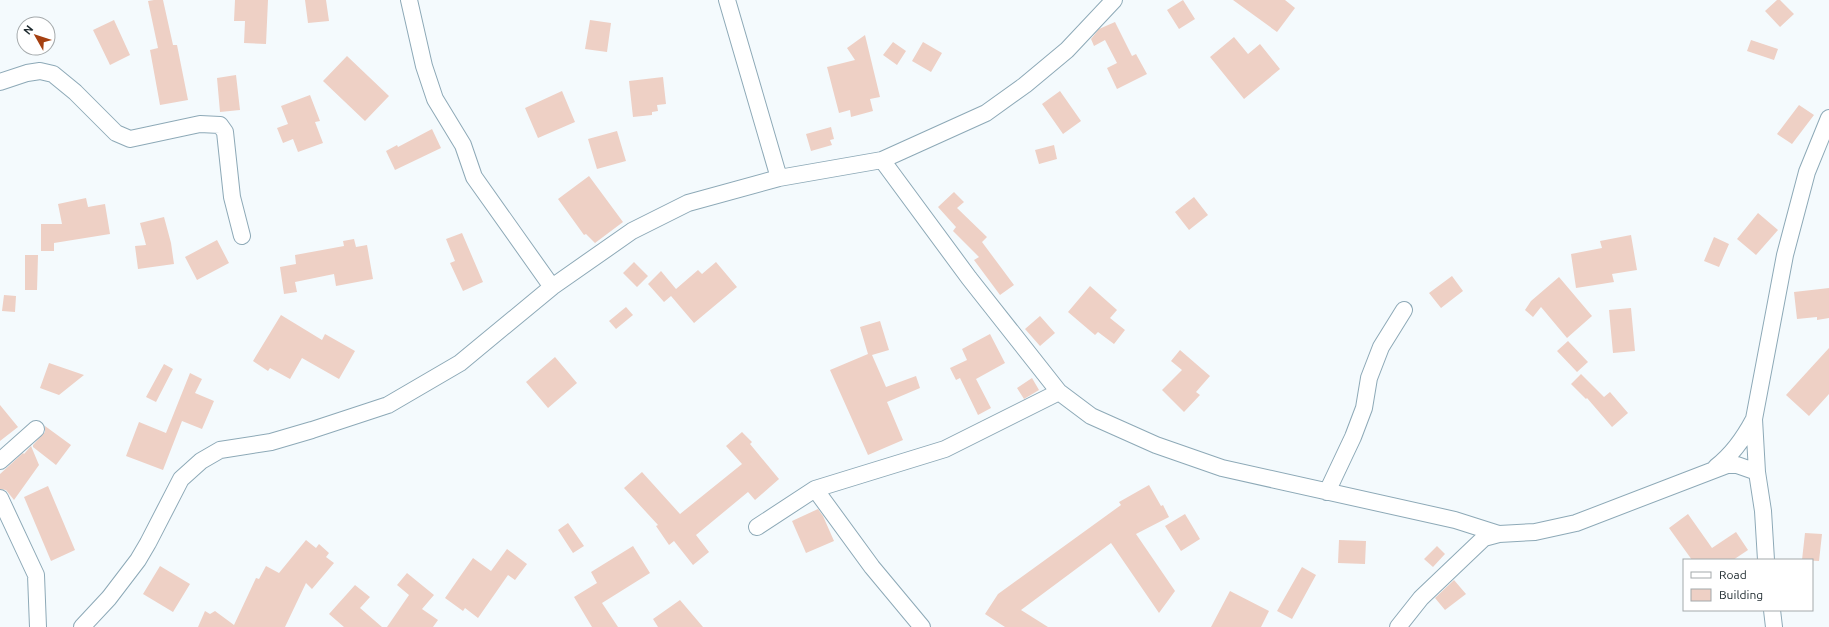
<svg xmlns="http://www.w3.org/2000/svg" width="1829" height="627" font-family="Ubuntu,sans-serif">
	<rect width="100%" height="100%" fill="#f4fafd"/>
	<!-- building -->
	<path fill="#eed0c5" d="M154,0H163L173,45H177L188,100L160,105L150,50L158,48L148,1Z
		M235,0H268L266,44L244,43L245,21H234Z
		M305,0H326L329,21L308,23Z
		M1183,0L1195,19L1179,29L1167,10Z
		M1233,0H1285L1295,8L1277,32Z
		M1777,0H1780L1794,14L1780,27L1765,11Z
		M114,20L130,55L110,65L93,30Z
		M590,20L611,23L607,52L585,49Z
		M1115,22L1132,56L1136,54L1147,74L1117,89L1107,68L1117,63L1105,40L1094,46L1091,39L1099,29Z
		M865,35L880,97L870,99L873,111L851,117L850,110L839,113L827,67L855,60L847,48Z
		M1234,37L1248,54L1260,44L1280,69L1244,99L1210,57Z
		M1751,40L1778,49L1774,60L1747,51Z
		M893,42L906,51L897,65L883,55Z
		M923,42L942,53L931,72L912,61Z
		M347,56L389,96L365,121L323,81Z
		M236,75L240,110L220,112L217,78Z
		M663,77L666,104L657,105L658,111L652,112V115L633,117L629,81Z
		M562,91L575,122L538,138L525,108Z
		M1060,91L1081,121L1063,134L1042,104Z
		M310,95L320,121L315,122L323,143L298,152L293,139L283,143L277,128L288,124L281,106Z
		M1799,105L1814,115L1792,144L1777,134Z
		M831,127L834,139L830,140L832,145L811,151L806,134Z
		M432,129L441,148L395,170L386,151L397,145L398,147Z
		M617,131L626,161L597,169L588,139Z
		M1054,145L1057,159L1039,164L1035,150Z
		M589,176L623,222L595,243L586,234L584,235L558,199Z
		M954,192L964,202L957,208L987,237L982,242L1014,285L1000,295L974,260L979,257L953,231L956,227L938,207Z
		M1194,197L1208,215L1189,230L1175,212Z
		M86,198L88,207L105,204L110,234L54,243V251H41V224H62L58,204Z
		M1758,213L1778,230L1756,255L1737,239Z
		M164,217L171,243L174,264L138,269L135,246L146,245L140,223Z
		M462,233L483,282L463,291L450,263L455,261L446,239Z
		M1631,235L1637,270L1612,274L1614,282L1576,288L1571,254L1602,248L1600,241Z
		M1714,237L1729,244L1719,267L1704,261Z
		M354,239L356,247L367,245L373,279L336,286L334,274L295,282L297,292L284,294L280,267L296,264L295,255L344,246L343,241Z
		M217,240L229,263L197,280L185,257Z
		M25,255H38L37,290H25Z
		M634,262L648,276L637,287L623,273Z
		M716,262L737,287L694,323L671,296L664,302L648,284L661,271L676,289L698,270L702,274Z
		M1452,276L1463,291L1441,308L1429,293Z
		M1559,277L1592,316L1567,338L1541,307L1533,317L1525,310L1531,301Z
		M1090,286L1117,310L1110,318L1125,330L1114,344L1098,332L1095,335L1068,312Z
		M1829,288V318L1817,320V317L1797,319L1794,292Z
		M4,295L16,296L15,312L2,311Z
		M626,307L633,315L616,329L609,321Z
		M1631,308L1635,351L1613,353L1609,310Z
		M281,315L322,340L325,334L355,351L339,379L302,358L290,379L270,368L268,371L253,361Z
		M1040,316L1055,333L1040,346L1025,329Z
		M880,321L889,350L872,355L886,387L916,376L920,388L887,402L903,440L868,455L830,370L868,354L860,327Z
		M990,334L1005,363L976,379L991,408L978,415L960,378L956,380L950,368L967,360L962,349Z
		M1568,341L1588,362L1577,372L1557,351Z
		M1829,348V394L1809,416L1786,395Z
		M1180,350L1210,376L1196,392L1200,395L1184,412L1162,390L1182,370L1171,361Z
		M555,357L577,383L548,408L526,382Z
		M49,363L84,375L59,395L40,388Z
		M164,364L173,369L156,402L146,397Z
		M190,373L202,379L195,393L214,401L202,429L182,421L163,470L126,456L139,422L166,433Z
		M1581,374L1604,397L1610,392L1628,413L1612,427L1587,398L1586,399L1571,384Z
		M1032,378L1039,390L1024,399L1017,388Z
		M0,405L18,427L0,441Z
		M45,426L71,445L56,465L33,447V445L45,432Z
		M742,432L752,442L750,444L779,479L755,500L748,492L696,535L709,552L693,565L674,541L669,545L656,526L658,525L624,488L642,472L680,514L742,464L726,446Z
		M31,446L39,465L14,500L6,490L0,489V474L23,453L24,454Z
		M1149,485L1161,506L1163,505L1169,517L1136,534L1175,591L1159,613L1111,543L1021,610L1048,627H1005L985,614L998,594L1121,505L1119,502Z
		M48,486L75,550L51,561L24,497Z
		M818,509L823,516L834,541L806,553L792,521Z
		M1185,514L1200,539L1181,551L1165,526Z
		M1688,514L1712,548L1736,532L1748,550L1733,560H1692L1669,528Z
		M568,523L584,546L573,553L558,530Z
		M1805,533L1822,534L1819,561L1802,560Z
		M306,540L316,548L319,544L329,553L326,557L334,563L312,589L306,583L285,627H198L205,611L210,614L215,611L234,625L256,578L259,579L266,566L279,573Z
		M1339,540L1366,541L1365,564L1338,563Z
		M633,546L650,573L602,603L618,627H592L574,597L597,583L591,572Z
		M1437,546L1445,554L1433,567L1424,559Z
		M507,549L527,564L515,580L508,575L478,618L465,608L463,611L445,598L473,558L491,571Z
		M160,566L190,584L173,612L143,594Z
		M1302,567L1316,575L1292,619L1277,611Z
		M407,573L434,595L422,609L438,620L433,627H387L409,595L397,585Z
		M1454,580L1466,594L1445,610L1435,598Z
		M355,585L370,597L360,608L382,627H344L329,614Z
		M1230,591L1269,611L1261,627H1211Z
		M680,600L703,627H658L653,619Z"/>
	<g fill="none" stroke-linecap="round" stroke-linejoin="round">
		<defs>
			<path id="minor" d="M409,0L424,66L435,99L463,145L474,177L552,287
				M727,0L779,178
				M0,82L27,73L40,71L53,74L75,92L116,133L130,139L200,124L220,125L225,132L232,197L242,236
				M882,160L969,278L1059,392L1091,416L1156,445L1222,468L1455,520L1499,534
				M0,461L36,429
				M1716,467C1733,454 1744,438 1754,419
				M815,489L872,567L922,627
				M1327,492L1353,437L1364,408L1369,378L1381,347L1404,310
				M0,498L36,575L38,627
				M757,527L815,489L945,449L1059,392
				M1766,560L1763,511L1757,472L1754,419L1785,255L1807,172L1829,118
				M1772,610L1774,627
				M82,627L109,598L138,560L148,543L181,479L201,461L220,450L271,442L312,430L388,405L460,363L552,287L632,231L688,203L779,178L882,160L986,113L1025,85L1067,50L1114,0
				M1398,627L1421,598L1484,538L1499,534L1535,532L1576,523L1727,465H1737L1757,472"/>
		</defs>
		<!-- minor casing -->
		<use href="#minor" stroke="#8da9b7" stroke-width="18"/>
		<!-- minor -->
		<use href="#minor" stroke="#fff" stroke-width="16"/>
	</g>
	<!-- legend -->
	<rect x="1683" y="559" width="130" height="52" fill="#ffffff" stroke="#a4a9ab"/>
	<rect x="1691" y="572" width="20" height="6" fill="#ffffff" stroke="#a4a9ab"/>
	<text x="1719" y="579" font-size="12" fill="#1c282d">Road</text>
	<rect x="1691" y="589" width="20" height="12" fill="#eed0c5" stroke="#a4a9ab"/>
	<text x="1719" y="599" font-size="12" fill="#1c282d">Building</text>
	<!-- north arrow -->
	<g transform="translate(36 36) rotate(309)"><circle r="19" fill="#ffffff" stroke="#a4a9ab"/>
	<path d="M0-3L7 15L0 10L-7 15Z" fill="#a54011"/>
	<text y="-6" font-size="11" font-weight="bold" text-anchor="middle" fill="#1c282d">N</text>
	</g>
</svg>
